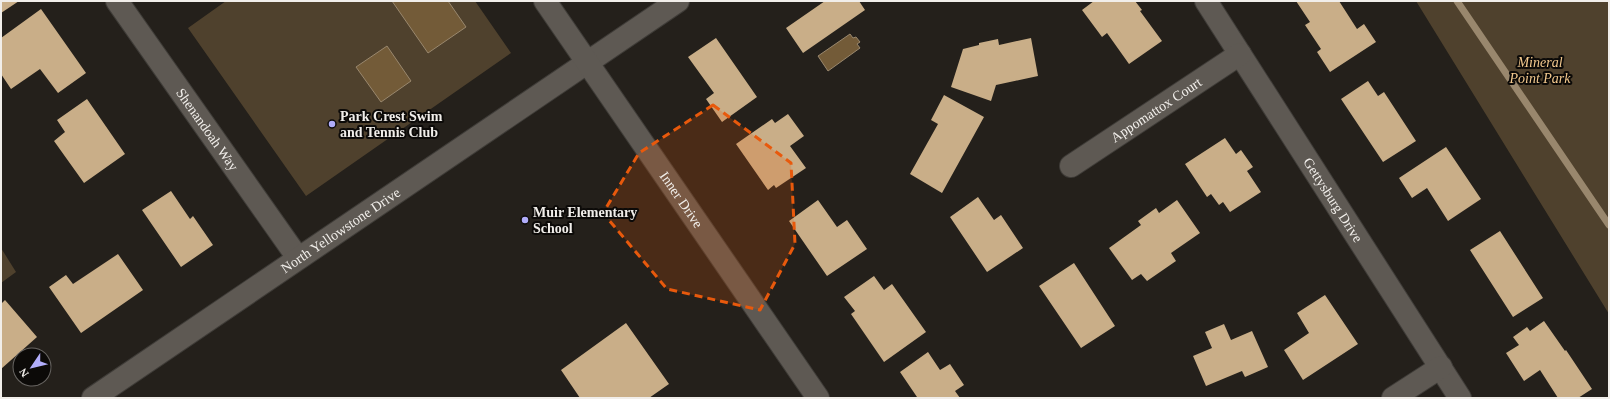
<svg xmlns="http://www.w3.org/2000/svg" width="1610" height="399" font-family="Georgia,serif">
	<rect width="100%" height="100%" fill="#24201b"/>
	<!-- green -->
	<path fill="#4f412d" d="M226,1H475L511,53L306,196L188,28Z
		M1416,1H1609V314Z
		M1,248L16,272L1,283Z"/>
	<!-- water -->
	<path fill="#735b38" stroke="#99876d" d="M392,1H448L466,27L428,53Z
		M850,34L853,38L856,37L860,42L857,44L860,48L828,71L818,56Z
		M387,46L411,81L381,102L356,67Z"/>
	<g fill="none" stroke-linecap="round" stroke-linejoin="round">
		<!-- stream -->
		<path stroke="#99876d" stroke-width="7" d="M1457,1L1609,225"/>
	</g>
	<!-- building -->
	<path fill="#c9ae88" d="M1,1H19L1,13Z
		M825,1H859L865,10L803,53L786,28Z
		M1094,1H1135L1142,10L1140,11L1162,41L1129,64L1107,33L1102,37L1082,10Z
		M1296,1H1339L1357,29L1364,24L1376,42L1330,72L1317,52L1321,49L1305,25L1310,22Z
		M41,9L86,73L58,93L40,69L11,89L1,74V38Z
		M716,38L757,97L722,122L706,99L714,93L688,57Z
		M1031,38L1038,76L996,85L991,101L951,87L963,49L979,45V43L998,39L999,45Z
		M1368,81L1378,96L1384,92L1416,141L1383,162L1341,99Z
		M944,95L984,117L942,193L910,174L938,124L931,120Z
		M87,99L125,154L84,183L54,141L65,132L57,120Z
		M788,114L804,136L790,146L806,168L776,188L774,185L768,190L736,144L772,119L775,123Z
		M1225,138L1236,154L1241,150L1253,167L1247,171L1261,192L1230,212L1223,202L1219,205L1211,194L1207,197L1185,164Z
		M1446,147L1481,199L1448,221L1427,188L1412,198L1399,178Z
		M171,191L190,219L193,216L213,245L181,267L142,210Z
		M978,197L994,220L1001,215L1023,248L987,272L950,217Z
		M818,200L837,227L847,220L867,249L827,276L789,221Z
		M1177,200L1200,233L1171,253L1176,261L1147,281L1141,274L1132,280L1109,248L1141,225L1138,221L1156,208L1159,213Z
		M1500,231L1543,298L1513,317L1470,250Z
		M118,254L143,290L81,333L49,287L66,275L73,284Z
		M1074,263L1115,326L1081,348L1039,286Z
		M874,276L884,290L892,284L926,332L884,362L851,314L855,311L844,297Z
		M1325,295L1358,344L1303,380L1284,350L1309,333L1297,313Z
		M5,300L37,337L1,369V304Z
		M1544,321L1565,351L1566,350L1592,389L1578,398H1558L1540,370L1524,381L1506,353L1519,345L1513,337L1527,327L1530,331Z
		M626,323L669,384L649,398H580L561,370Z
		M1224,324L1231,340L1252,331L1268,367L1245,377L1242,371L1206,386L1193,356L1212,348L1205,332Z
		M928,352L940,370L950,364L964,385L955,391L960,398H915L917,397L900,372Z"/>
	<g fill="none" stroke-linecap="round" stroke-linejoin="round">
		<defs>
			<g id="minor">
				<path id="s1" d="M117,1L298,258"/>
				<path id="s2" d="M1206,1L1460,398"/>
				<path id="s3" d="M1071,166L1240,54"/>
				<path id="s4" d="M93,398L678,1"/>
				<path d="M1393,398L1441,367"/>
			</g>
			<g id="tertiary">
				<path id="s5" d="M545,1L818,398"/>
			</g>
		</defs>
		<!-- minor casing -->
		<use href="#minor" stroke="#3f3c38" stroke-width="24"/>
		<!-- tertiary casing -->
		<use href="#tertiary" stroke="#3f3c38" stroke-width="24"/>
		<!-- minor -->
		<use href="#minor" stroke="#5e5953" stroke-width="22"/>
		<!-- tertiary -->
		<use href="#tertiary" stroke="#5e5953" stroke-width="22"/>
	</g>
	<!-- marked area -->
	<path fill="#e8590c" fill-opacity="0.2" stroke="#e8590c" stroke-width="3" stroke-dasharray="8 5" stroke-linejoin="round" d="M713,105L791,163L795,244L760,310L667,289L603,213L639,153Z"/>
	<!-- markers -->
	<g fill="#b1adfa" stroke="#0c0a08" stroke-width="1.5">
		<circle cx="332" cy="124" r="4"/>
		<circle cx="525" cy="220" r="4"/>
	</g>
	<g text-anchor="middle" stroke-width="4" stroke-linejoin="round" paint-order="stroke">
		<!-- park labels -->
		<g font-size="14" font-style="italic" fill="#f3c98e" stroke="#0c0a08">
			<text x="1540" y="67">Mineral<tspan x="1540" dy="16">Point Park</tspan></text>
		</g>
		<!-- street labels -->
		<g font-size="14" fill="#f1eeea" stroke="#0c0a08">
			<text dy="5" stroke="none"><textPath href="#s3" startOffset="102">Appomattox Court</textPath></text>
			<text dy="5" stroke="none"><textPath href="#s1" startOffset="157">Shenandoah Way</textPath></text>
			<text dy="5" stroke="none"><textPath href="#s5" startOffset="241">Inner Drive</textPath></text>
			<text dy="5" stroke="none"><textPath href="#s2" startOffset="236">Gettysburg Drive</textPath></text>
			<text dy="5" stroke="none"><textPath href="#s4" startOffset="299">North Yellowstone Drive</textPath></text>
		</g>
		<!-- poi labels -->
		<g font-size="14" font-weight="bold" fill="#f1eeea" stroke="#0c0a08" text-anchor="start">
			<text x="340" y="121">Park Crest Swim<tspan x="340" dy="16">and Tennis Club</tspan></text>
			<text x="533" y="217">Muir Elementary<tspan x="533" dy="16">School</tspan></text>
		</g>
	</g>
	<!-- border -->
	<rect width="1610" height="399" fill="none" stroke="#f1eeea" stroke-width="4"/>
	<!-- north arrow -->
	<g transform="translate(32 367) rotate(235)"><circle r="19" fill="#0c0a08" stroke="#686562"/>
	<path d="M0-3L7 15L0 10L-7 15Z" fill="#b1adfa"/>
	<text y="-6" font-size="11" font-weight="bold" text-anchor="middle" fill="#f1eeea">N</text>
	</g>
</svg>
